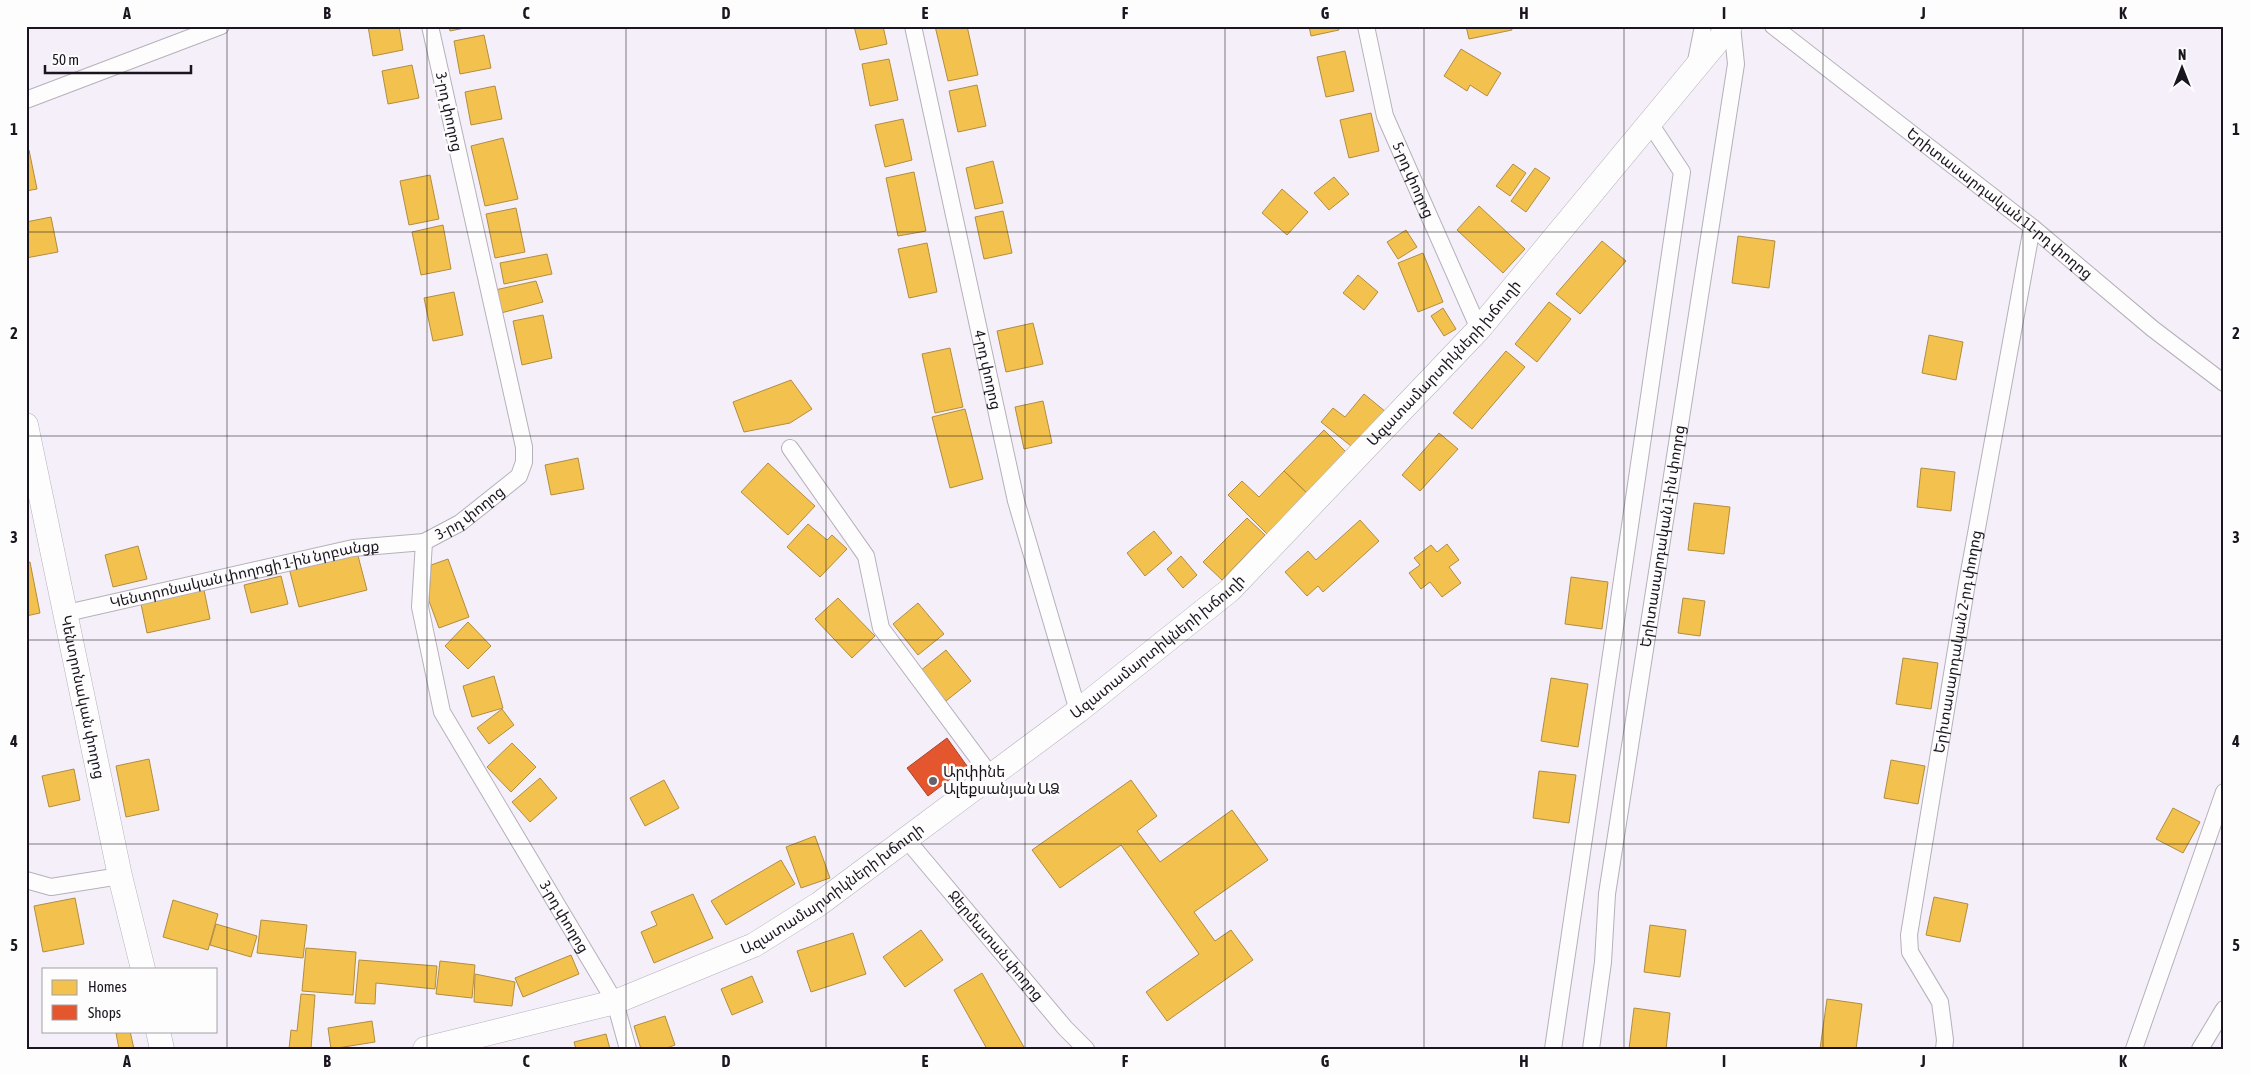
<svg xmlns="http://www.w3.org/2000/svg" width="2250" height="1075" font-family="'Asap Condensed','Noto Sans Armenian',sans-serif">
	<rect width="100%" height="100%" fill="#f5eff9"/>
	<!-- homes -->
	<path fill="#f2c14e" stroke="#b28d40" d="M368,26H399L403,50L373,56Z
		M449,26H474L450,31Z
		M854,26H883L887,44L860,50Z
		M935,26H967L978,75L948,81Z
		M1309,26H1338L1339,30L1311,36Z
		M1466,26H1511L1512,30L1469,39Z
		M484,35L491,68L460,74L454,41Z
		M1461,49L1501,73L1487,96L1470,85L1467,91L1444,76Z
		M1345,51L1354,91L1326,97L1317,57Z
		M889,59L898,100L870,106L862,64Z
		M412,65L419,98L388,104L382,71Z
		M977,85L986,126L958,132L949,91Z
		M495,86L502,119L471,125L465,92Z
		M1371,113L1379,151L1349,158L1340,120Z
		M903,119L912,160L885,167L875,125Z
		M503,138L518,199L485,206L471,146Z
		M26,150H29L37,189L26,191Z
		M993,161L1003,203L975,209L966,168Z
		M1513,164L1526,173L1510,196L1496,186Z
		M1535,168L1550,178L1526,212L1511,201Z
		M914,172L926,231L898,236L886,178Z
		M430,175L439,219L409,225L400,181Z
		M1334,177L1349,194L1329,210L1314,193Z
		M1282,189L1308,212L1287,235L1262,213Z
		M1479,206L1525,249L1503,273L1457,230Z
		M516,208L525,252L495,258L486,214Z
		M1003,211L1012,253L984,259L975,217Z
		M51,217L58,252L26,258V222Z
		M443,225L451,269L421,275L412,232Z
		M1406,230L1417,247L1398,259L1387,242Z
		M1738,236L1775,241L1769,288L1732,283Z
		M1602,241L1626,261L1580,314L1556,294Z
		M927,243L937,292L909,298L898,249Z
		M1423,253L1443,302L1418,312L1398,263Z
		M547,254L552,274L504,284L500,263Z
		M1358,275L1378,292L1364,310L1343,293Z
		M536,281L543,302L501,313L495,290Z
		M454,292L463,335L433,341L424,298Z
		M1549,302L1571,319L1537,362L1515,344Z
		M1443,308L1456,329L1444,336L1431,316Z
		M543,315L552,358L522,365L513,321Z
		M1033,323L1043,364L1006,372L997,331Z
		M1929,335L1963,342L1956,380L1922,373Z
		M950,348L963,407L935,413L922,354Z
		M1506,351L1525,367L1472,429L1453,413Z
		M791,380L812,409L790,423L744,432L733,402Z
		M1364,394L1386,412L1356,450L1321,422L1333,408L1345,417Z
		M1043,401L1052,443L1024,449L1015,407Z
		M965,409L983,479L950,488L932,417Z
		M1324,430L1348,454L1308,494L1284,471Z
		M1439,433L1458,449L1420,491L1402,475Z
		M578,458L584,489L551,495L545,465Z
		M768,463L815,506L788,535L741,492Z
		M1921,468L1955,472L1951,511L1917,507Z
		M1284,471L1308,494L1268,535L1228,495L1242,481L1259,497Z
		M1694,503L1730,507L1724,554L1688,550Z
		M1247,518L1265,535L1222,580L1203,562Z
		M1360,520L1379,541L1323,592L1318,586L1307,596L1285,572L1308,551L1316,560Z
		M808,524L827,540L832,535L847,549L820,577L787,547Z
		M1154,531L1172,553L1145,576L1127,553Z
		M1447,544L1459,560L1449,567L1461,583L1442,597L1430,582L1421,589L1409,573L1420,565L1414,558L1431,545L1437,552Z
		M138,546L147,579L113,587L105,555Z
		M357,552L367,590L299,607L289,568Z
		M1181,556L1197,575L1183,588L1167,569Z
		M448,559L469,617L439,628L429,601L431,565Z
		M30,562L40,613L26,616V563Z
		M281,576L288,604L251,613L244,585Z
		M1571,577L1608,582L1602,629L1565,624Z
		M204,590L210,619L147,633L141,604Z
		M838,598L875,636L852,658L815,619Z
		M1683,598L1705,601L1700,636L1678,633Z
		M918,603L944,634L918,655L893,624Z
		M468,622L491,646L468,669L445,646Z
		M946,650L971,681L946,701L920,671Z
		M1903,658L1938,663L1931,709L1896,704Z
		M494,676L503,708L472,717L463,686Z
		M1551,678L1588,684L1578,747L1541,741Z
		M502,709L514,725L489,744L477,728Z
		M512,743L536,767L511,792L487,767Z
		M149,759L159,810L126,817L116,766Z
		M1891,760L1925,766L1918,804L1884,798Z
		M74,769L80,800L49,807L42,776Z
		M1539,771L1576,775L1569,823L1533,818Z
		M540,778L557,798L530,822L512,802Z
		M664,780L679,808L645,826L630,798Z
		M1131,780L1157,816L1137,831L1160,862L1232,810L1268,860L1194,912L1215,941L1231,930L1253,960L1167,1021L1146,992L1199,954L1121,845L1060,888L1032,850Z
		M2173,808L2200,822L2183,853L2156,839Z
		M815,836L830,878L801,888L786,847Z
		M781,860L795,884L726,925L711,901Z
		M693,894L713,938L654,963L641,932L657,925L651,912Z
		M1934,897L1968,904L1960,942L1926,935Z
		M75,898L84,944L43,952L34,906Z
		M173,900L218,914L208,950L163,937Z
		M261,920L307,925L303,958L257,953Z
		M216,924L257,936L251,957L210,945Z
		M1650,925L1686,930L1680,977L1644,972Z
		M921,930L943,960L905,987L883,957Z
		M853,933L866,974L811,992L797,951Z
		M306,948L356,952L353,995L302,991Z
		M571,955L579,974L523,997L515,978Z
		M359,960L437,966L435,989L376,983L375,1004L355,1003Z
		M440,961L475,965L472,998L436,994Z
		M982,973L1025,1049H987L954,990Z
		M475,974L515,982L512,1006L474,1002Z
		M752,976L763,1002L732,1015L721,989Z
		M301,994L315,995L311,1049H289L291,1030L297,1031Z
		M1827,999L1862,1004L1856,1049H1820Z
		M1634,1008L1670,1013L1666,1049H1629Z
		M665,1016L675,1045L664,1049H641L634,1026Z
		M372,1021L375,1042L331,1049L328,1028Z
		M130,1031L134,1049H119L116,1033Z
		M606,1034L610,1049H576L574,1042Z"/>
	<!-- shops -->
	<path fill="#e4572e" stroke="#a8432a" d="M947,738L967,766L928,796L907,768Z"/>
	<g fill="none" stroke-linecap="round" stroke-linejoin="round">
		<defs>
			<g id="street">
				<path id="s1" d="M913,26L1016,501L1078,711"/>
				<path id="s2" d="M1366,26L1385,116L1479,329"/>
				<path id="s3" d="M1773,26L2032,227L2153,329L2224,383"/>
				<path d="M1695,66L1703,26"/>
				<path d="M26,100L221,26"/>
				<path d="M790,448L866,556L881,628L991,776"/>
				<path id="s4" d="M424,542L420,607L442,712L615,1002L628,1049"/>
				<path id="s5" d="M67,613L353,548L424,542L460,523L519,476L524,462V447L430,26"/>
				<path id="s6" d="M907,840L1065,1028L1086,1049"/>
				<path d="M26,880L51,887L120,876"/>
				<path d="M1553,1049L1682,172L1649,122"/>
				<path id="s7" d="M1591,1049L1603,962L1607,894L1736,64L1732,26"/>
				<path id="s8" d="M1944,1049L1945,1040L1940,1002L1910,952L1909,935L1967,583L2032,227"/>
				<path d="M2134,1049L2224,792"/>
				<path d="M2200,1049L2224,1009"/>
			</g>
			<g id="secondary">
				<path id="s9" d="M26,425L120,876L143,969"/>
				<path d="M158,1031L162,1049"/>
				<path id="s10" d="M425,1049L615,1002L754,945L819,904L1078,711L1230,590L1479,329L1730,26"/>
			</g>
		</defs>
		<!-- street casing -->
		<use href="#street" stroke="#b6b0ba" stroke-width="18"/>
		<!-- secondary casing -->
		<use href="#secondary" stroke="#b6b0ba" stroke-width="25"/>
		<!-- street -->
		<use href="#street" stroke="#fefdfe" stroke-width="16"/>
		<!-- secondary -->
		<use href="#secondary" stroke="#fefdfe" stroke-width="24"/>
	</g>
	<!-- grid -->
	<path fill="none" stroke="#1b151f" stroke-width="1" stroke-opacity="0.55" d="M227,26V1049M427,26V1049M626,26V1049M826,26V1049M1025,26V1049M1225,26V1049M1424,26V1049M1624,26V1049M1823,26V1049M2023,26V1049M26,232H2224M26,436H2224M26,640H2224M26,844H2224"/>
	<!-- markers -->
	<circle fill="#67616b" stroke="#fdfdfd" stroke-width="2" cx="933" cy="781" r="5"/>
	<g text-anchor="middle" stroke-width="5" stroke-linejoin="round" paint-order="stroke">
		<!-- street labels -->
		<g font-size="15" fill="#1b151f" stroke="#fdfdfd">
			<text transform="translate(449 112) rotate(78)" y="5">3-րդ փողոց</text>
			<text dy="5" stroke="none"><textPath href="#s2" startOffset="162">5-րդ փողոց</textPath></text>
			<text dy="5" stroke="none"><textPath href="#s3" startOffset="288">Երիտասարդական 11-րդ փողոց</textPath></text>
			<text dy="5" stroke="none"><textPath href="#s10" startOffset="1252">Ազատամարտիկների խճուղի</textPath></text>
			<text dy="5" stroke="none"><textPath href="#s1" startOffset="352">4-րդ փողոց</textPath></text>
			<text dy="5" stroke="none"><textPath href="#s5" startOffset="419">3-րդ փողոց</textPath></text>
			<text dy="5" stroke="none"><textPath href="#s7" startOffset="518">Երիտասարդական 1-ին փողոց</textPath></text>
			<text dy="5" stroke="none"><textPath href="#s5" startOffset="182">Կենտրոնական փողոցի 1-ին նրբանցք</textPath></text>
			<text dy="5" stroke="none"><textPath href="#s8" startOffset="420">Երիտասարդական 2-րդ փողոց</textPath></text>
			<text dy="5" stroke="none"><textPath href="#s10" startOffset="848">Ազատամարտիկների խճուղի</textPath></text>
			<text dy="5" stroke="none"><textPath href="#s9" startOffset="278">Կենտրոնական փողոց</textPath></text>
			<text dy="5" stroke="none"><textPath href="#s10" startOffset="442">Ազատամարտիկների խճուղի</textPath></text>
			<text dy="5" stroke="none"><textPath href="#s4" startOffset="411">3-րդ փողոց</textPath></text>
			<text dy="5" stroke="none"><textPath href="#s6" startOffset="138">Ջերմատան փողոց</textPath></text>
		</g>
		<!-- poi labels -->
		<g font-size="15" fill="#1b151f" stroke="#fdfdfd" text-anchor="start">
			<text x="943" y="777">Արփինե<tspan x="943" dy="17">Ալեքսանյան ԱՁ</tspan></text>
		</g>
	</g>
	<!-- border -->
	<rect width="2250" height="1075" fill="none" stroke="#fdfdfd" stroke-width="55"/>
	<!-- legend -->
	<rect x="42" y="968" width="175" height="65" fill="#fdfdfd" stroke="#a3a0a4"/>
	<rect x="52" y="980" width="25" height="15" fill="#f2c14e" stroke="#a3a0a4"/>
	<text x="88" y="992" font-size="15" fill="#1b151f">Homes</text>
	<rect x="52" y="1005" width="25" height="15" fill="#e4572e" stroke="#a3a0a4"/>
	<text x="88" y="1018" font-size="15" fill="#1b151f">Shops</text>
	<!-- north arrow -->
	<g transform="translate(2182 68)" stroke="#fdfdfd" stroke-width="4" paint-order="stroke">
	<path d="M0-4L9 19L0 12L-9 19Z" fill="#1b151f"/>
	<text y="-8" font-size="14" font-weight="bold" text-anchor="middle" fill="#1b151f">N</text>
	</g>
	<!-- scale -->
	<path d="M45 65v8h146v-8" fill="none" stroke="#1b151f" stroke-width="2.5"/>
	<text x="52" y="65" font-size="15" fill="#1b151f" stroke="#fdfdfd" stroke-width="4" paint-order="stroke">50 m</text>
	<rect x="28" y="28" width="2194" height="1020" fill="none" stroke="#1b151f" stroke-width="2"/>
	<g font-size="16" text-anchor="middle" font-weight="bold" fill="#1b151f">
		<text x="127" y="19">A</text>
		<text x="327" y="19">B</text>
		<text x="526" y="19">C</text>
		<text x="726" y="19">D</text>
		<text x="925" y="19">E</text>
		<text x="1125" y="19">F</text>
		<text x="1325" y="19">G</text>
		<text x="1524" y="19">H</text>
		<text x="1724" y="19">I</text>
		<text x="1923" y="19">J</text>
		<text x="2123" y="19">K</text>
		<text x="14" y="135">1</text>
		<text x="2236" y="135">1</text>
		<text x="14" y="339">2</text>
		<text x="2236" y="339">2</text>
		<text x="14" y="543">3</text>
		<text x="2236" y="543">3</text>
		<text x="14" y="747">4</text>
		<text x="2236" y="747">4</text>
		<text x="14" y="951">5</text>
		<text x="2236" y="951">5</text>
		<text x="127" y="1067">A</text>
		<text x="327" y="1067">B</text>
		<text x="526" y="1067">C</text>
		<text x="726" y="1067">D</text>
		<text x="925" y="1067">E</text>
		<text x="1125" y="1067">F</text>
		<text x="1325" y="1067">G</text>
		<text x="1524" y="1067">H</text>
		<text x="1724" y="1067">I</text>
		<text x="1923" y="1067">J</text>
		<text x="2123" y="1067">K</text>
	</g>
</svg>
